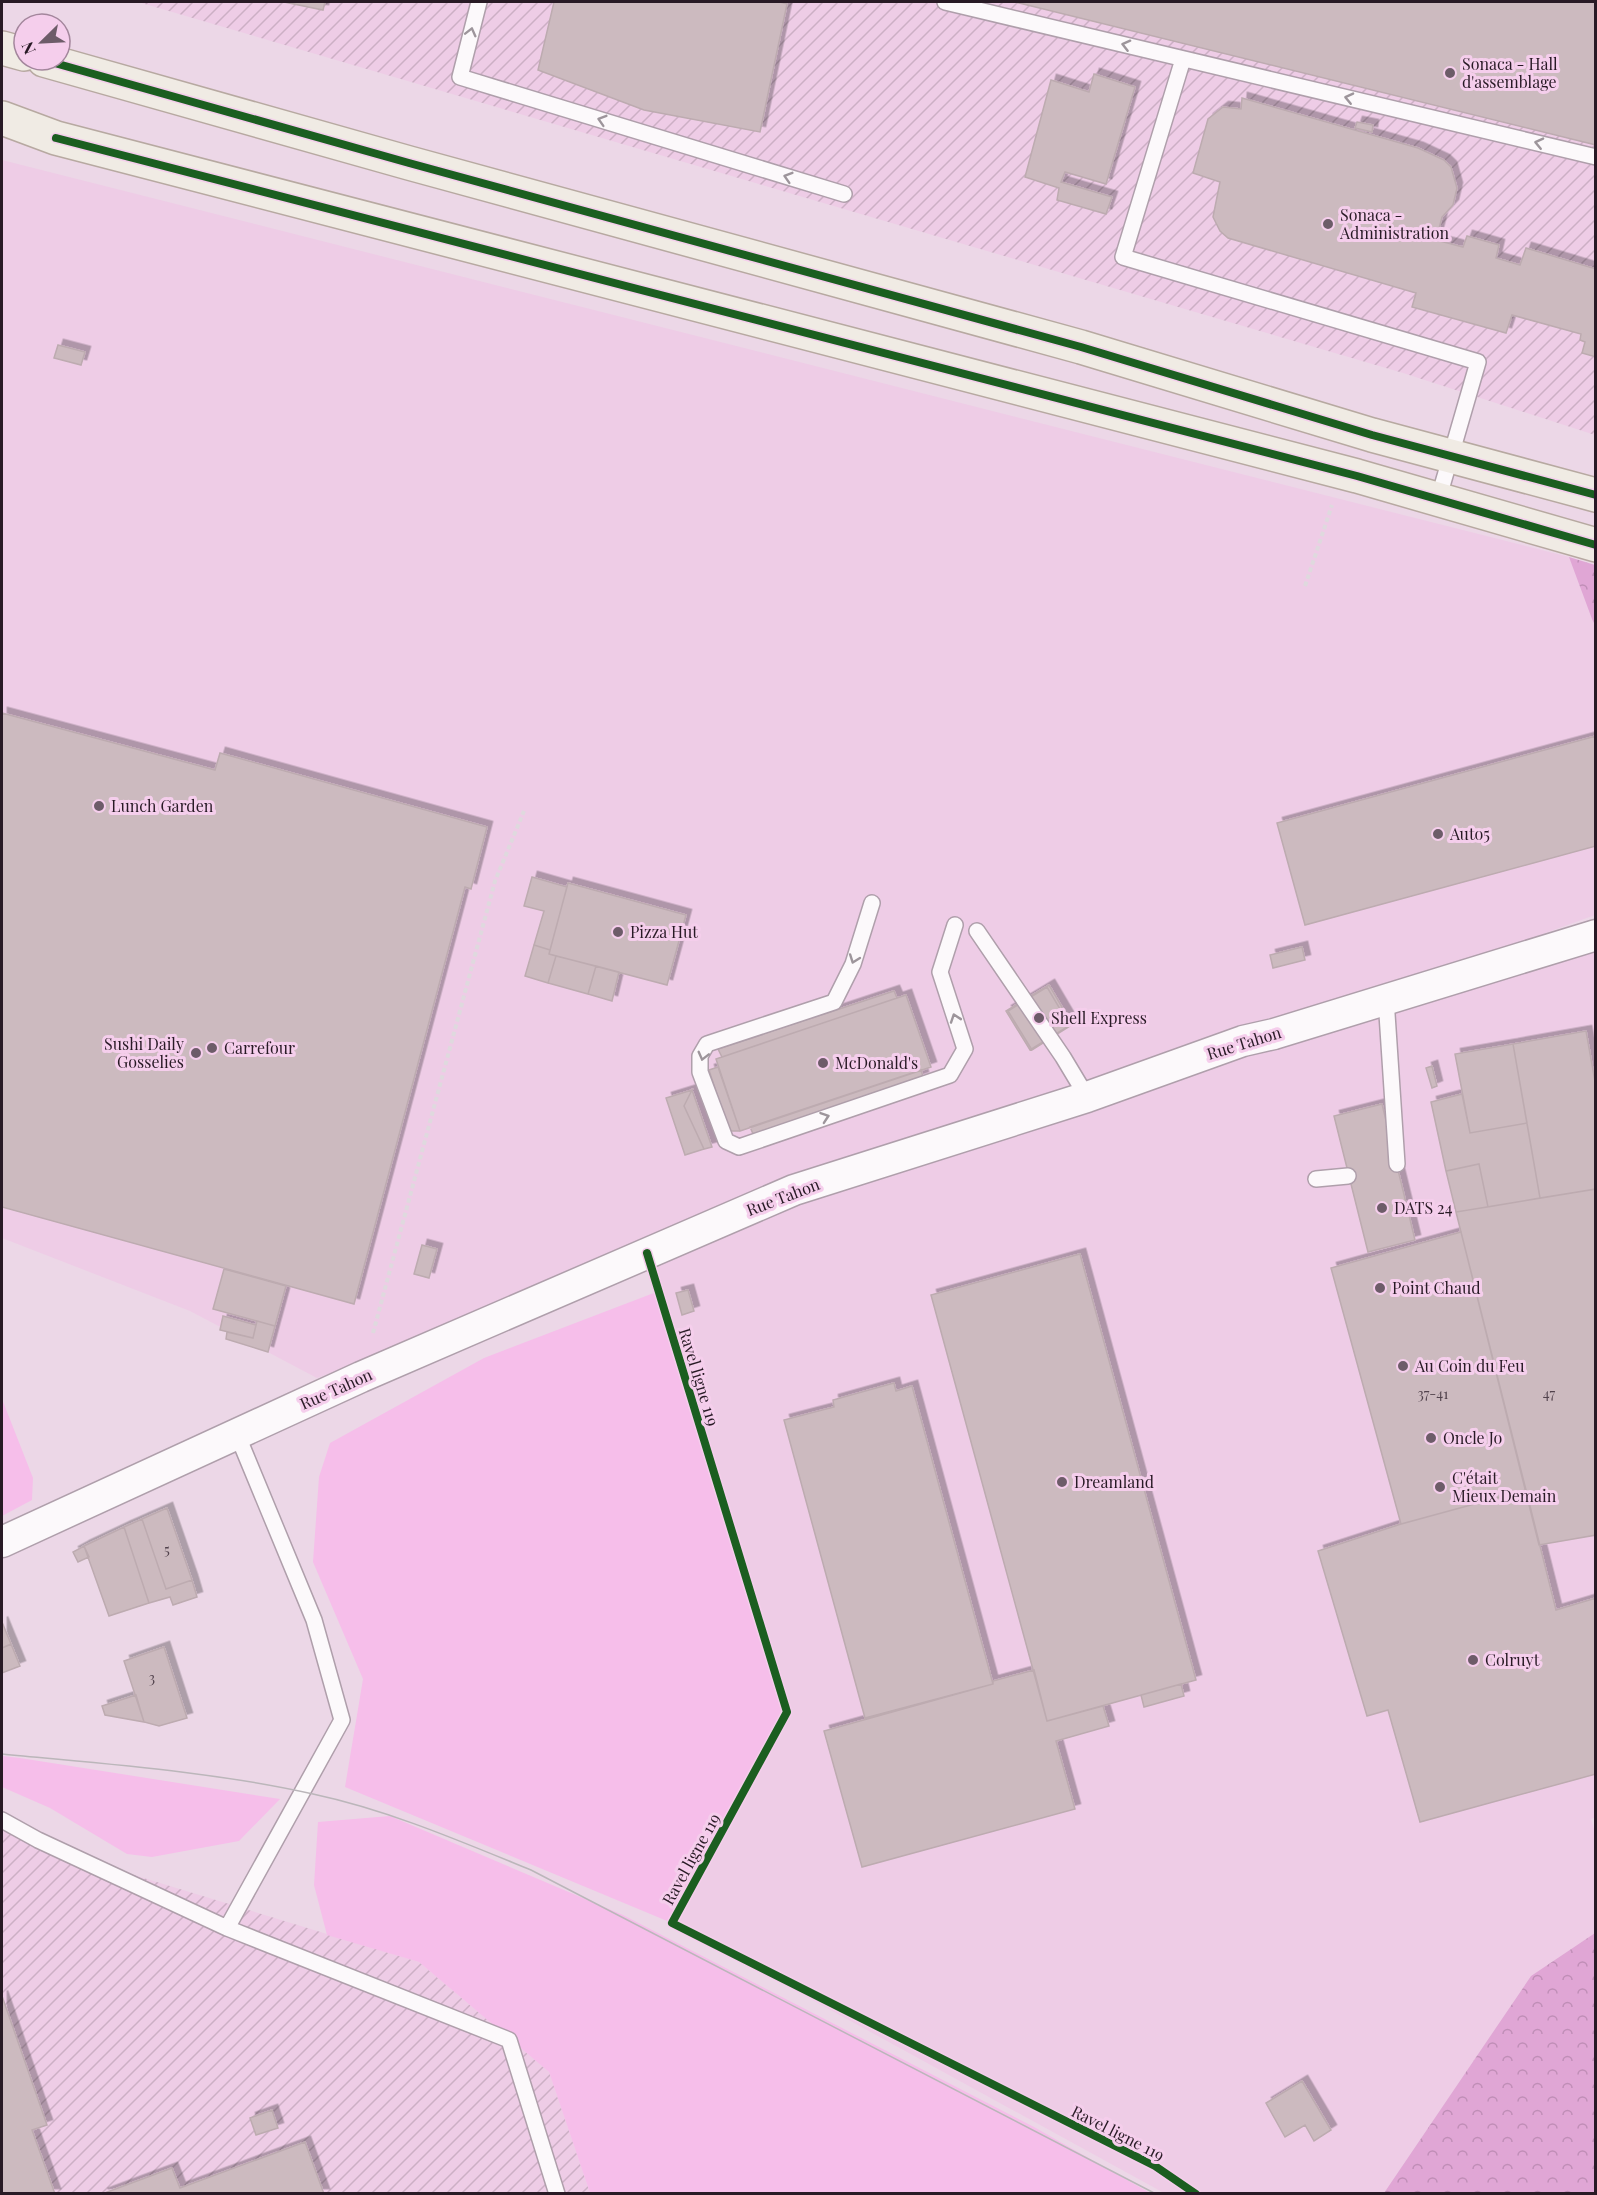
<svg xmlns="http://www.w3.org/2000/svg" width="1597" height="2195" font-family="'Playfair Display',serif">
	<defs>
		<pattern id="industrial-furrows" width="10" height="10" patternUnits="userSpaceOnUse" patternTransform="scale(1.5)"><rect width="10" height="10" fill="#eecce6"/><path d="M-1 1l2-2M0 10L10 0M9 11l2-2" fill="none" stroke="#ccafc5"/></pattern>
		<pattern id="forest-crowns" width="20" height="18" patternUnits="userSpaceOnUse" patternTransform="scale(1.5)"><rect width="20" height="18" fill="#e0a6d5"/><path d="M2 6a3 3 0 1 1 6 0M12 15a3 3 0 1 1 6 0" fill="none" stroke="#c08eb7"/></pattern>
		<filter id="shadow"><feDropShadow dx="5.5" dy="-5.5" stdDeviation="0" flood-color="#0004"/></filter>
	</defs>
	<rect width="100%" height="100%" fill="#ecd7e7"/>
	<!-- built -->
	<path fill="#eecce6" d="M2,160L1569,557L1595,612V915L1128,1084L1595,948L1596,1817L1591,1819L1596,1836L1595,1933L1531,1976L1384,2193H1164L672,1923L787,1712L649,1258L317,1378L190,1311L2,1238Z"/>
	<!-- industrial -->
	<path fill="url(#industrial-furrows)" d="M138,2H1595V435L1403,373Z
		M2,1813L78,1858L419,1962L549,2072L590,2193L2,2194Z"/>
	<!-- green -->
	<path fill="#f6beea" d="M659,1291L787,1712L672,1923L345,1787L363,1679L313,1562L319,1477L330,1443L484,1358Z
		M2,1399L33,1478L32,1500L2,1516Z
		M2,1756L20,1758L280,1799L239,1841L152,1857L127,1854L50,1808L2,1787Z
		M390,1816L623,1915L1034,2127L1150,2193H590L549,2072L419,1962L327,1935L314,1885L318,1822Z"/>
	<!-- forest -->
	<path fill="url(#forest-crowns)" d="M1569,557L1595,565V625L1592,619Z
		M1595,1933V2193H1384L1531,1976Z"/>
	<!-- building -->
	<path fill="#ccbabf" stroke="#bdabb0" stroke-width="1.5" filter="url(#shadow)" d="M284,2H325L323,10Z
		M554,2H780L787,4L760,132L644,110L538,70Z
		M1015,2H1596V145Z
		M1094,74L1135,87L1106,184L1065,172L1061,182L1112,197L1106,214L1057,200L1059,188L1025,177L1051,80L1089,92Z
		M1242,98L1418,148L1444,160L1451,167L1457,188L1453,205L1442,217L1436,240L1463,247L1467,236L1499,245L1496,258L1520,265L1526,248L1596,269V357L1582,353L1585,342L1580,340L1581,334L1512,315L1506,333L1412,307L1416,293L1228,238L1220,231L1213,217L1220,182L1193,173L1208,119L1223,107L1241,109Z
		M1357,122L1373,125L1372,132L1355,128Z
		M58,345L85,352L81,365L54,358Z
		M2,713L215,770L220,753L487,827L471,889L465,887L354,1304L2,1207Z
		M1596,736V846L1305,925L1277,823Z
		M532,877L567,887L550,950L534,945L544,911L524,906Z
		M568,883L686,915L667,985L549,954Z
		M534,945L550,950L549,954L556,956L548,983L525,976Z
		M1302,947L1305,960L1273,968L1270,955Z
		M556,956L596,966L588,994L548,983Z
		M596,966L619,972L612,1001L588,994Z
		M1049,985L1072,1024L1030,1050L1006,1011Z
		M1047,987L1070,1026L1032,1050L1008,1011Z
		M894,991L897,998L722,1057L718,1049Z
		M906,995L931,1067L740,1131L716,1059Z
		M1586,1031L1596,1087V1189L1540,1198L1513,1044Z
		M1513,1044L1527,1123L1470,1133L1455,1054Z
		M1432,1066L1437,1086L1432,1088L1426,1068Z
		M718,1067L740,1131H729L709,1070Z
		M921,1070L923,1077L754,1136L750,1127Z
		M692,1090L684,1106L704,1149L685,1155L666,1098Z
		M692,1090L712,1147L704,1149L684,1106Z
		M1462,1094L1470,1133L1527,1123L1540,1198L1488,1207L1479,1164L1446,1171L1431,1102Z
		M1382,1104L1415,1240L1368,1252L1334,1116Z
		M1479,1164L1488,1207L1456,1212L1446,1171Z
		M1596,1189V1535L1539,1545L1456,1212Z
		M1461,1232L1526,1490L1401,1524L1331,1268Z
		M422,1245L437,1249L429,1278L414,1274Z
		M1080,1254L1196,1680L1047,1721L931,1295Z
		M224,1269L286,1286L275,1326L213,1309Z
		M688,1290L694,1311L682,1315L676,1293Z
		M223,1316L256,1325L253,1338L220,1330Z
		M257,1321L275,1326L268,1352L226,1339L227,1332L253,1338Z
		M894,1383L896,1391L912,1386L993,1684L865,1718L784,1420L834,1407L833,1400Z
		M1526,1490L1556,1610L1596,1598V1774L1420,1822L1388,1710L1367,1716L1318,1551L1401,1524Z
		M167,1508L192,1580L166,1589L142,1519Z
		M142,1519L166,1589L192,1580L197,1597L173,1605L170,1597L149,1603L124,1527Z
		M124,1527L149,1603L109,1616L84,1546Z
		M84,1546L89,1557L78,1562L73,1552Z
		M2,1622L11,1644L2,1648Z
		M11,1644L20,1666L2,1673V1648Z
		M164,1647L187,1718L159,1726L144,1722L124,1661Z
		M1034,1670L1047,1721L1103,1706L1109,1726L1056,1741L1075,1809L862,1867L824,1731L993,1684V1681Z
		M1181,1684L1184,1696L1144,1707L1141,1695Z
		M136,1695L144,1722L105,1715L102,1706Z
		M2,1996L47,2125L32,2130L55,2194H2Z
		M1302,2081L1331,2130L1314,2141L1305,2125L1285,2137L1266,2103Z
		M272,2110L278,2128L256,2135L250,2118Z
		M305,2142L324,2194H102L172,2168L180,2188Z"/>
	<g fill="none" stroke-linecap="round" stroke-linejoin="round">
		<defs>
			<path id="service" d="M479,2L460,77L844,194
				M945,2L1596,157
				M1183,59L1123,257L1478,362L1438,500
				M872,903L853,964L834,1002L707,1044L700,1056V1072L726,1141L739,1147L950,1075L965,1049L940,972L955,925
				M977,931L1063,1057L1087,1097
				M1386,999L1397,1164
				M1316,1179L1348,1176
				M237,1434L314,1620L342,1720L227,1928L509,2040L557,2194
				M2,1820L38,1840L227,1928"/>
			<path id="minor" d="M2,1542L361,1377L794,1190L1087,1097L1243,1041L1274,1034L1596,935"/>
			<path id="primary" d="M2,48L24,54
				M44,60L409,163L1081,347L1372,435L1596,495
				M2,118L56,138L1357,476L1596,545"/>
		</defs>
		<!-- service casing -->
		<use href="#service" stroke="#af9fab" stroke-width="18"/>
		<!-- minor casing -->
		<use href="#minor" stroke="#af9fab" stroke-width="33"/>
		<!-- primary casing -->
		<use href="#primary" stroke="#b7a9a1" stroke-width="36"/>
		<!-- path -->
		<path stroke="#dfd9de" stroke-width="4" stroke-dasharray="4.5 3" stroke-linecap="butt" d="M1305,586L1332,505
			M373,1333L495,881L524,811"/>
		<!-- service -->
		<use href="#service" stroke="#fcf9fb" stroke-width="15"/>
		<!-- minor -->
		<use href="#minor" stroke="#fcf9fb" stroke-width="30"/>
		<!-- primary -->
		<use href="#primary" stroke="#f0ebe4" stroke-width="33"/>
		<!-- tram -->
		<path stroke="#bbb6ba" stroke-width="1.5" d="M2,1754C105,1764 210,1771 313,1794C388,1810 460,1841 531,1870L1156,2194"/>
		<defs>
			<path id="cycleway" d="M44,60L409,163L1081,347L1372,435L1596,495
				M56,138L1357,476L1596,545
				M647,1253L787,1712L672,1923L1155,2166L1196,2194"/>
		</defs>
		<!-- cycleway casing -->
		<use href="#cycleway" stroke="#f5ceec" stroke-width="11"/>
		<!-- cycleway -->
		<use href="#cycleway" stroke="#1b5e20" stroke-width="8"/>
	</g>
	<!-- one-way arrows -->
	<defs><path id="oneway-chevron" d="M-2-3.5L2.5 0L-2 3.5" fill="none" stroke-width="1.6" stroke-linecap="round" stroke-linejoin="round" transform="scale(1.5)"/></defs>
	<g stroke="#9d959b">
		<use href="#oneway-chevron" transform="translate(471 32) rotate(-76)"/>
		<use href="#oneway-chevron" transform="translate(1126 45) rotate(-166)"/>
		<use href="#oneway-chevron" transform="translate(1349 98) rotate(-167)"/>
		<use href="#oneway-chevron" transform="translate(602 120) rotate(-163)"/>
		<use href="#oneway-chevron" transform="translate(1539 143) rotate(-167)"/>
		<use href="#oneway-chevron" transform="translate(788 177) rotate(-163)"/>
		<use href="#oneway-chevron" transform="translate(854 959) rotate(110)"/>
		<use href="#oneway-chevron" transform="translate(955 1018) rotate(-109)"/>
		<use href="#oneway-chevron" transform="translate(703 1056) rotate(104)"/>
		<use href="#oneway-chevron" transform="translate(825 1117) rotate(-19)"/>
	</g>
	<!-- markers -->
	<g fill="#6d5c69" stroke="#f5ceec" stroke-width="2">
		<circle cx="1450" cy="73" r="6"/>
		<circle cx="1328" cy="224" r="6"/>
		<circle cx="99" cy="806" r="6"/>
		<circle cx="1438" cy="834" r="6"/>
		<circle cx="618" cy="932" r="6"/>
		<circle cx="1039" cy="1018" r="6"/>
		<circle cx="212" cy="1048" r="6"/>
		<circle cx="196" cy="1053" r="6"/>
		<circle cx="823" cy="1063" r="6"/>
		<circle cx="1382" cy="1208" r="6"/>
		<circle cx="1380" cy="1288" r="6"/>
		<circle cx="1403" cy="1366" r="6"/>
		<circle cx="1431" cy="1438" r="6"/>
		<circle cx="1062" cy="1482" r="6"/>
		<circle cx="1440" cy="1487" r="6"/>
		<circle cx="1473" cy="1660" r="6"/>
	</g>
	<g text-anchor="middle" stroke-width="6" stroke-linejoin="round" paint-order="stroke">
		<!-- number labels -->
		<g font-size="14" fill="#51424c">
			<text x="1433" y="1399">37-41</text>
			<text x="1549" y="1399">47</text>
			<text x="167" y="1555">5</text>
			<text x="152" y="1683">3</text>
		</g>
		<!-- poi labels -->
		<g font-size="16" fill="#281a25" stroke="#f5ceec" text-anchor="start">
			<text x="1462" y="70">Sonaca - Hall<tspan x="1462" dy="18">d'assemblage</tspan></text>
			<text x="1340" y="221">Sonaca -<tspan x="1340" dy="18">Administration</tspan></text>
			<text x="111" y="812">Lunch Garden</text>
			<text x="1450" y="840">Auto5</text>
			<text x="630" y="938">Pizza Hut</text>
			<text x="1051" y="1024">Shell Express</text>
			<text x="184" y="1050" text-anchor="end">Sushi Daily<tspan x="184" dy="18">Gosselies</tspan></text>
			<text x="224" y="1054">Carrefour</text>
			<text x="835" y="1069">McDonald's</text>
			<text x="1394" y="1214">DATS 24</text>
			<text x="1392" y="1294">Point Chaud</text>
			<text x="1415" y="1372">Au Coin du Feu</text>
			<text x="1443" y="1444">Oncle Jo</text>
			<text x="1452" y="1484">C'était<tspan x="1452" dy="18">Mieux Demain</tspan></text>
			<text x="1074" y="1488">Dreamland</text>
			<text x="1485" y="1666">Colruyt</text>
		</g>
		<!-- street labels -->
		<g font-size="16" fill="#281a25" stroke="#f5ceec">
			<text transform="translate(1244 1043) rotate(-17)" y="6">Rue Tahon</text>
			<text transform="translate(783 1197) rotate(-21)" y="6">Rue Tahon</text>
			<text transform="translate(699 1377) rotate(73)" y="6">Ravel ligne 119</text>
			<text transform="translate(336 1389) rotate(-24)" y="6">Rue Tahon</text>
			<text transform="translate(691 1859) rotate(-61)" y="6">Ravel ligne 119</text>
			<text transform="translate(1118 2133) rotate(27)" y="6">Ravel ligne 119</text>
		</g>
	</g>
	<!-- border -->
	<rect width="1597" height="2195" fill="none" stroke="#281a25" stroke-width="6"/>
	<!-- north arrow -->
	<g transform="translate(42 42) rotate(246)"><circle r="28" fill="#f5ceec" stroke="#a3869c" stroke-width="1.5"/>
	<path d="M0-4.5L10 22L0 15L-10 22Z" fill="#6d5c69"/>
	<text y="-9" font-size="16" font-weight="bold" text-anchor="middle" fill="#281a25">N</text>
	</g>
</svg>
